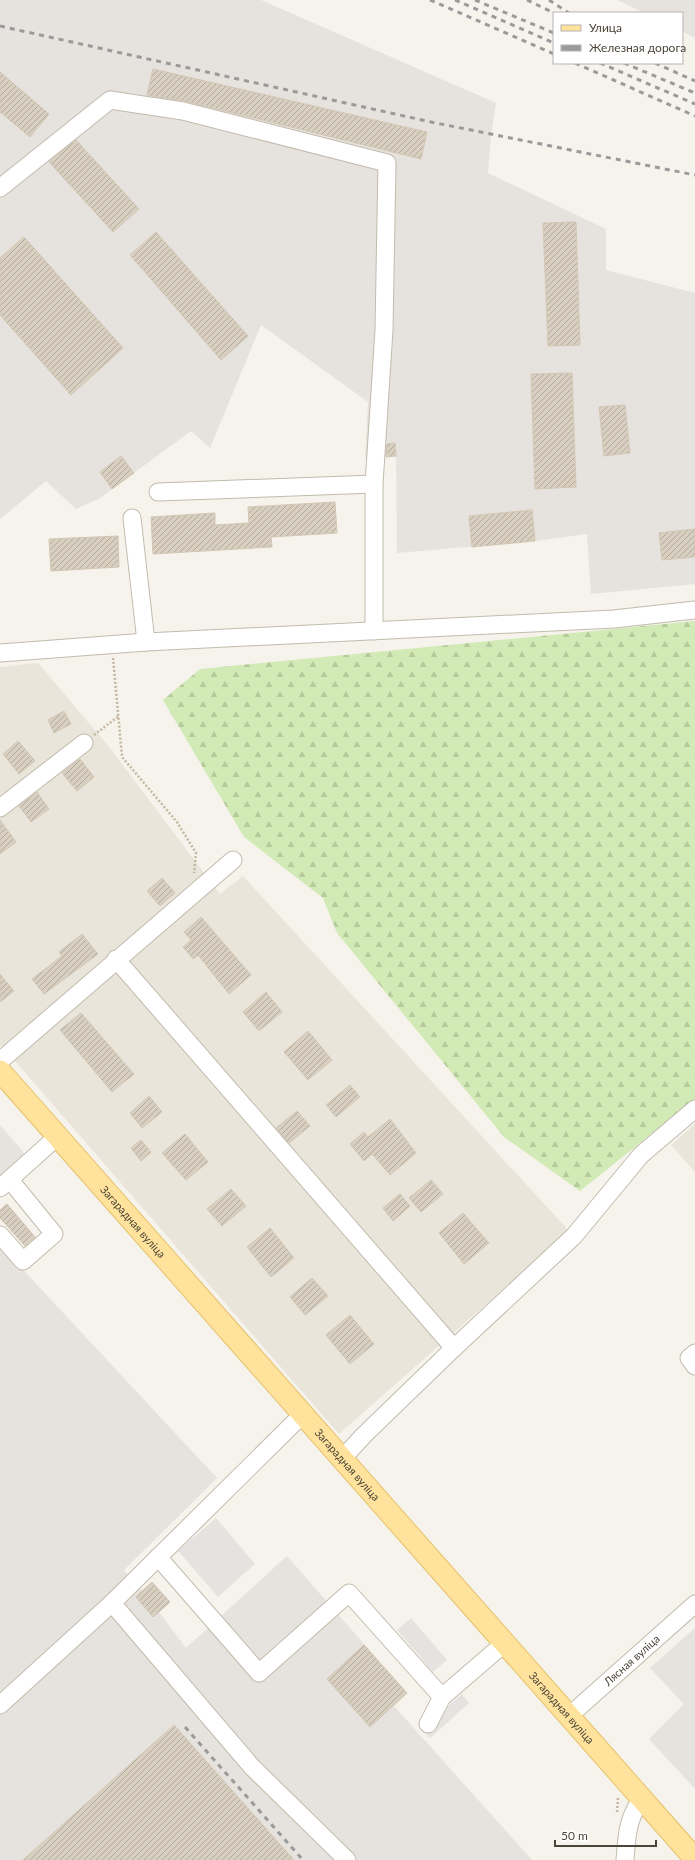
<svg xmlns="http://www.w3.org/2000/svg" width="695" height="1860" font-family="Lato,sans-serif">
	<defs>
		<pattern id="forest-firs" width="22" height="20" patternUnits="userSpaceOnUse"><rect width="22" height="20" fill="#d2eab5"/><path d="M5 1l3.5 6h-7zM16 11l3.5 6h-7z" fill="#b6ca9c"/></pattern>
		<pattern id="building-hatch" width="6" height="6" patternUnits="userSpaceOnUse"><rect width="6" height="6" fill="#d8cfc1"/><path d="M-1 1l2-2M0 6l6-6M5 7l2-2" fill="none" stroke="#b1aa9e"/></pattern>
	</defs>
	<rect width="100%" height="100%" fill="#f6f3ec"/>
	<!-- residential -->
	<path fill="#eae5da" d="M38,663L110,748L220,894L243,876L569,1231L339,1434L2,1046H0V667Z
		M695,1124V1172L671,1145Z"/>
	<!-- industrial -->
	<path fill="#e6e2dd" d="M0,0H261L496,103L491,134L488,173L606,229V270L695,293V584L591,594L587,534L535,541L397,553L396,456L365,458L368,402L261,325L210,448L191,431L100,498L76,509L46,481L0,519Z
		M617,0H695V38L682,31V13H644Z
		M0,1125L25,1154L0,1177Z
		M0,1245L217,1478L124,1570L142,1591L152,1582L170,1602L159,1612L186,1648L287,1556L407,1693L394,1706L532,1860H0Z
		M695,1628V1789L649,1739L684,1704L650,1668Z"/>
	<!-- forest -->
	<path fill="url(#forest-firs)" d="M695,621V1099L580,1191L504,1137L337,933L323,898L244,837L163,700L200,669Z"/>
	<!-- parking -->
	<path fill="#e5e3e0" d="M216,1518L255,1564L218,1597L178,1551Z
		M411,1618L447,1660L433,1672L397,1630Z
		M462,1694L469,1703L430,1738L422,1729Z"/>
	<!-- building -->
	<path fill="url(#building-hatch)" stroke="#d3c7b4" d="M153,69L427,132L421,159L185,101L147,95Z
		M0,72L49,114L30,137L0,112Z
		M76,140L139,209L113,232L49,162Z
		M576,222L580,345L548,346L543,223Z
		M156,232L248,336L221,360L130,255Z
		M24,237L123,348L71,395L0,315V258Z
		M572,373L576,487L535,489L531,374Z
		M625,405L630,453L604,456L599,407Z
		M395,443L396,456L386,457L387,444Z
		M121,456L134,473L112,489L100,472Z
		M335,502L337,533L271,537L272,547L153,554L151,517L215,513V525L249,523L248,507Z
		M532,510L535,541L472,547L469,516Z
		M695,529V557L662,560L659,533Z
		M118,536L119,567L51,571L49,539Z
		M64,711L71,724L54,733L48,720Z
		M18,741L35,761L19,774L3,754Z
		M80,759L94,777L77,791L62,773Z
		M37,792L49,809L31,822L19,806Z
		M0,820L16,842L0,854Z
		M162,878L175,893L160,906L147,891Z
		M201,917L251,975L229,994L198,955L193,959L183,947L191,940L184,932Z
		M82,934L98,954L44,994L32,979L62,956L59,952Z
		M0,974L14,991L0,1002Z
		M266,992L282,1012L259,1031L243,1012Z
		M81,1013L134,1074L112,1092L60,1030Z
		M308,1031L332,1060L308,1080L284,1052Z
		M350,1085L360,1097L336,1117L326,1105Z
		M149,1096L162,1112L142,1128L130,1113Z
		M297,1111L310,1126L289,1143L276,1128Z
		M390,1119L416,1153L390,1175L372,1154L364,1161L350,1144L364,1132L368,1137Z
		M185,1134L208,1162L186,1180L162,1153Z
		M141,1140L151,1152L141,1161L131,1148Z
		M431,1180L443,1194L421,1212L409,1198Z
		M231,1189L246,1206L222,1226L207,1209Z
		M400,1194L410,1206L393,1221L383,1208Z
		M7,1204L35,1237L25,1246L0,1218V1210Z
		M463,1213L489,1243L464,1264L439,1233Z
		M270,1228L294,1258L271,1277L247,1247Z
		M312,1278L328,1296L305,1315L290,1297Z
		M350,1315L374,1344L350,1364L326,1335Z
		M152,1582L170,1602L153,1617L136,1597Z
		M364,1645L407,1693L370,1727L327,1679Z
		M174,1725L294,1860H23Z"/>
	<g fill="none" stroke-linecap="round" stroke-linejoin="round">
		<defs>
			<g id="minor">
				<path d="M0,188L110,100L183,111L387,163L384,330L374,484V631"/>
				<path d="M158,492L374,484"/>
				<path d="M132,518L146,642"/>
				<path d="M0,653L146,642L614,619L695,610"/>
				<path d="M0,808L84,743"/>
				<path d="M116,959L454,1348"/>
				<path d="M0,1061L233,860"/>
				<path d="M0,1188L58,1136"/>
				<path d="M0,1235L23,1261L54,1234L10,1180"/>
				<path d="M695,1353L689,1358L695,1366"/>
				<path d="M303,1414L112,1603L252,1767L347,1860"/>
				<path d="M342,1459L364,1435L454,1348L574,1236L641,1155L695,1109"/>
				<path d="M158,1557L259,1673L349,1593L442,1697"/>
				<path d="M0,1705L112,1603"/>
				<path id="s1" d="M569,1716L695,1604"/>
				<path d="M428,1724L442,1697L506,1642"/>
				<path d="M625,1860C627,1835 627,1821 641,1799"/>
			</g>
			<g id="major">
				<path id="s2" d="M0,1071L695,1859"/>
			</g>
		</defs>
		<!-- minor casing -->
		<use href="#minor" stroke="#c2bbae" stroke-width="19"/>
		<!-- major casing -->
		<use href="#major" stroke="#e6c16a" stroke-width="23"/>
		<!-- path -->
		<path stroke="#c4b79f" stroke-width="2.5" stroke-dasharray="2 2" stroke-linecap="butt" d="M113,658L122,757L177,822L196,853L194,873
			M94,735L119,716
			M617,1812L618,1797"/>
		<!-- minor -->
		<use href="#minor" stroke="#fff" stroke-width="17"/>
		<!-- major -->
		<use href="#major" stroke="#ffe39c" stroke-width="21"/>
		<!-- rail -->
		<path stroke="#9a9a9a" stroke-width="3" stroke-dasharray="5 5" stroke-linecap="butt" d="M430,0L554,54
			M455,0L554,43
			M475,0L554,33
			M527,0L554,13
			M549,0L569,13
			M0,26L431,122L695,175
			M575,63L695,116
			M600,63L695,104
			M624,63L695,93
			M655,63L695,81
			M185,1727L303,1860"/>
	</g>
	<g text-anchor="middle" stroke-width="3" stroke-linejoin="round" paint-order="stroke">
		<!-- street labels -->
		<g font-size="11" fill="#4b4439" stroke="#fff">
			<text dy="4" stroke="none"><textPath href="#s2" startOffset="201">Загарадная вуліца</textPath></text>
			<text dy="4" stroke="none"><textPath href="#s2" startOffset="525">Загарадная вуліца</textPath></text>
			<text dy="4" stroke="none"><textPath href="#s1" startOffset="84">Лясная вуліца</textPath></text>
			<text dy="4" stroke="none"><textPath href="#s2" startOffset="849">Загарадная вуліца</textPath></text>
		</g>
	</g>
	<!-- legend -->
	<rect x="553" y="12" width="130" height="52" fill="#ffffff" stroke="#b7b4b0"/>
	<rect x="561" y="25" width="20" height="6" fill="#ffe39c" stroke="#b7b4b0"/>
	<text x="589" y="32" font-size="12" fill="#4b4439">Улица</text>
	<rect x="561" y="45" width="20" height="6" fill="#9a9a9a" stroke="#b7b4b0"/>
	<text x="589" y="52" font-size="12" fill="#4b4439">Железная дорога</text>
	<!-- scale -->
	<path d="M555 1840v6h101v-6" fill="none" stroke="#4b4439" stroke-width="2"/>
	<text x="561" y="1840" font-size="12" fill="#4b4439" stroke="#ffffff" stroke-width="3" paint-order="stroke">50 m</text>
</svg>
